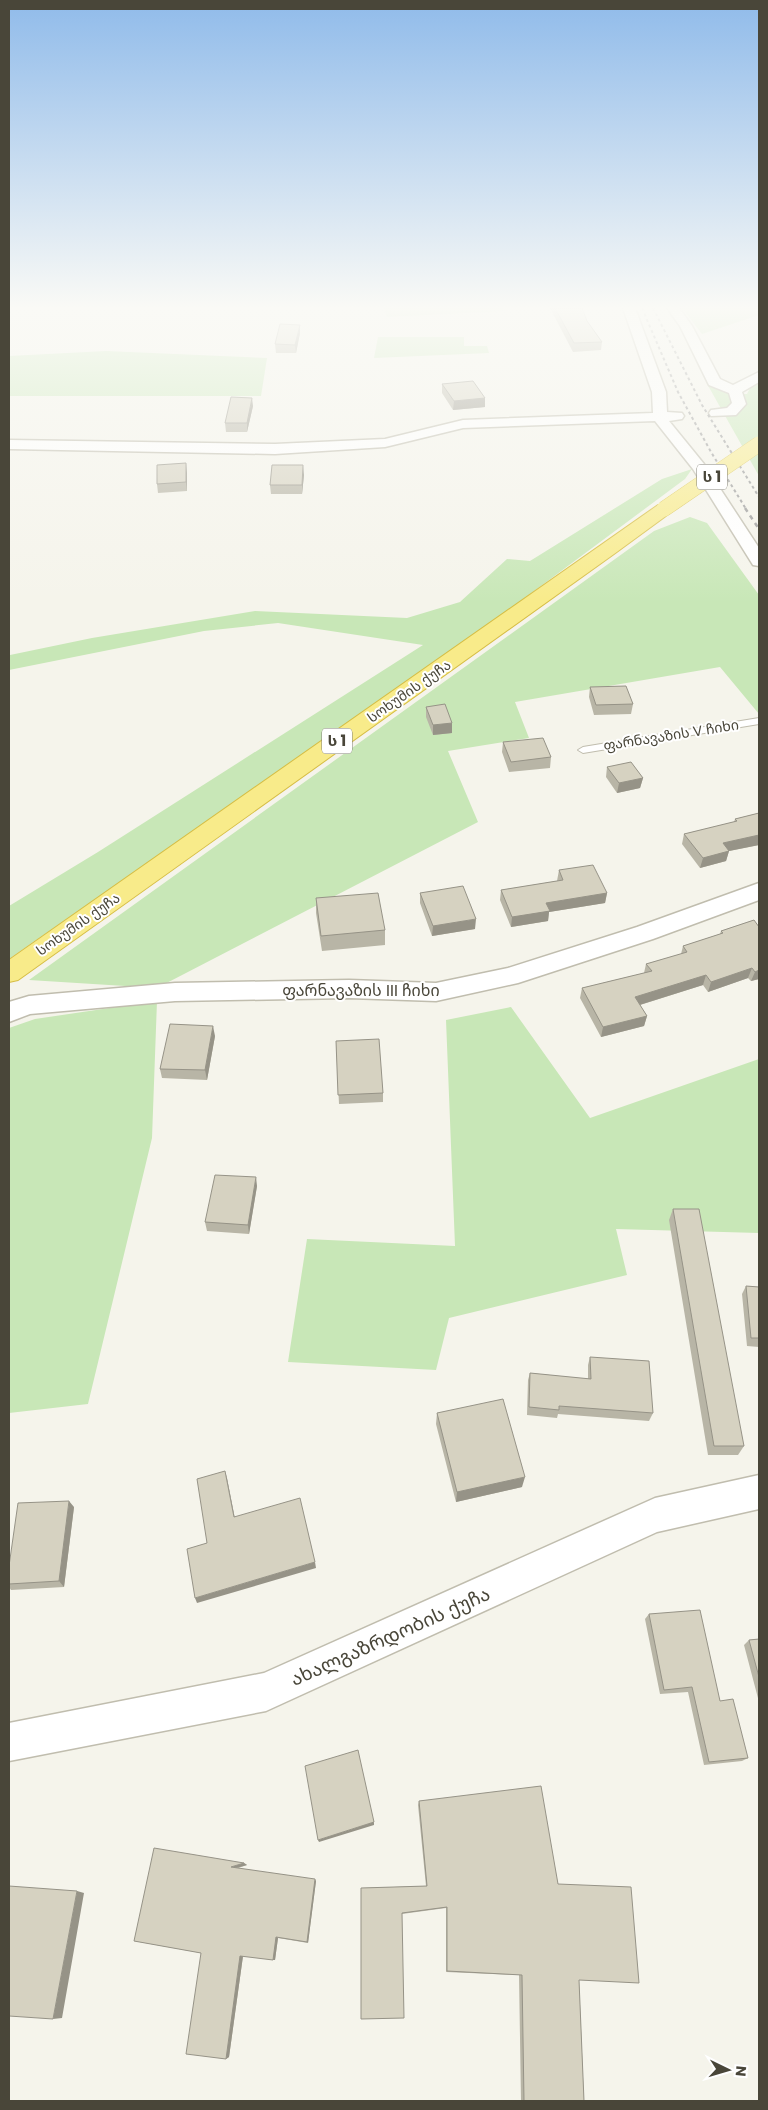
<svg xmlns="http://www.w3.org/2000/svg" width="768" height="2110" font-family="Poppins,'Noto Sans Georgian',sans-serif">
	<rect width="100%" height="100%" fill="#f5f4eb"/>
	<!-- green -->
	<path fill="#c8e7b7" d="M384,308H503L505,311L387,317Z
		M682,308H759V315L702,334Z
		M378,337H464V346H487L489,353L374,358Z
		M106,351L267,358L261,396H9V356Z
		M759,381V476L706,382L732,394H747L751,386Z
		M692,469L685,479L479,632L9,959V906L98,852L423,645L278,623L204,631L9,670L10,655L92,638L255,611L407,618L460,602L507,559L530,561L662,479Z
		M690,517L707,523L759,595V714L720,667L515,702L529,738L448,751L478,822L157,988L29,980L654,531Z
		M157,1001L152,1138L88,1404L9,1413V1028L35,1019Z
		M511,1007L590,1118L759,1059V1233L616,1229L627,1275L449,1318L436,1370L288,1362L307,1239L455,1246L446,1020Z"/>
	<g fill="none" stroke-linecap="round" stroke-linejoin="round">
		<defs>
			<path id="service" d="M759,718V724L583,753L578,750L583,747Z"/>
			<path id="minor" d="M623,308H635L666,392L667,412L682,413L684,416L682,419L669,421L704,464L759,548V566L753,565L693,469L655,421L463,428L385,447L275,454L9,449V440L275,444L385,439L463,420L653,413L652,392Z
				M667,308H679L692,326L720,379L733,385L759,372V382L742,392L746,404L736,415L711,416L709,413L711,410L727,408L732,403L729,393L709,385L680,326Z
				M759,883V900L653,939L518,983L436,1001L349,998L175,1001L30,1014L9,1022V1002L29,996L175,983L349,980L436,983L508,968L637,927Z
				M759,1475V1509L657,1532L266,1711L9,1761V1723L264,1673L655,1498Z"/>
			<path id="trunk" d="M664,504L670,505L672,509L670,513L614,554L18,980L9,982V960L658,505Z"/>
		</defs>
		<!-- service casing -->
		<use href="#service" stroke="#c0bdae" stroke-width="2"/>
		<!-- minor casing -->
		<use href="#minor" stroke="#c0bdae" stroke-width="3"/>
		<!-- trunk casing -->
		<use href="#trunk" stroke="#d6bd44" stroke-width="2"/>
		<!-- service -->
		<use href="#service" fill="#fff" fill-rule="evenodd"/>
		<!-- minor -->
		<use href="#minor" fill="#fff" fill-rule="evenodd"/>
		<!-- trunk -->
		<use href="#trunk" fill="#f8eb8a" fill-rule="evenodd"/>
		<!-- rail-far1 -->
		<path stroke="#999" stroke-width="2" stroke-dasharray="3 3" stroke-linecap="butt" d="M642,308L678,392L711,452L746,509
			M653,308L702,405L759,497"/>
		<!-- rail -->
		<path stroke="#999" stroke-width="2.5" stroke-dasharray="4.5 4.5" stroke-linecap="butt" d="M745,508L759,529"/>
		<defs>
			<path id="trunk-bridge" d="M664,509L759,444"/>
		</defs>
		<!-- trunk-bridge casing -->
		<use href="#trunk-bridge" stroke="#d6bd44" stroke-width="16" stroke-linecap="butt"/>
		<!-- trunk-bridge -->
		<use href="#trunk-bridge" stroke="#f8eb8a" stroke-width="15"/>
	</g>
	<!-- wall -->
	<path fill="#b8b5a6" d="M550,308H582L587,321L602,342L601,350L573,352Z
		M300,333L296,353H276L275,344Z
		M442,384L485,398V407L453,410L442,393Z
		M253,406L247,432H226L225,423Z
		M187,473V491L158,493L157,484Z
		M304,475L302,494H271L270,485Z
		M590,687L633,704L631,714L594,715L589,697Z
		M426,707L452,723V733L433,735L426,717Z
		M503,742L551,757L550,768L509,772L502,752Z
		M607,767L643,778L640,788L617,793L606,777Z
		M759,813V845L729,851L726,861L700,868L682,844L684,834L734,822L735,819Z
		M559,870L607,893L605,903L549,912L548,921L511,927L500,900L501,890L557,881Z
		M420,893L475,929L432,936L420,903Z
		M316,898L385,930V945L322,951L316,913Z
		M754,920L759,979L751,981L748,978L708,992L703,985L640,1005L647,1016L644,1026L601,1037L580,998L582,988L644,973L646,964L681,954L683,946L720,934L721,931Z
		M215,1036L207,1080L162,1078L160,1069Z
		M336,1041L383,1093V1102L339,1104Z
		M257,1186L249,1234L207,1231L205,1222Z
		M673,1209L744,1446L738,1455H708L669,1220Z
		M746,1286L759,1287V1347L747,1346L742,1294Z
		M590,1357L653,1413L649,1421L558,1414L557,1418L527,1415L528,1380L530,1373L588,1379V1365Z
		M437,1413L522,1487L456,1502L436,1424Z
		M74,1507L64,1587L11,1590L9,1587V1566Z
		M649,1614L720,1701L748,1758L742,1761L704,1765L688,1692L660,1694L645,1619Z
		M759,1639V1702L744,1645L749,1640Z
		M419,1801L558,1884L579,1980L584,2101H521L519,1975L446,1972V1908L402,1914L361,1888L426,1886L418,1805Z
		M244,1863L247,1865L238,1868L316,1881L308,1943L278,1938L275,1960L243,1956L229,2057L226,2059L201,1953L134,1941Z"/>
	<!-- shaded-wall -->
	<path fill="#969387" d="M300,325V333L296,353L295,345Z
		M252,398L253,406L247,432V423Z
		M485,398V407L453,410L454,401Z
		M186,463L187,473V491L186,482Z
		M303,465L304,475L302,494V485Z
		M452,723V733L433,735V725Z
		M643,778L640,788L617,793L619,783Z
		M759,835V845L729,851L726,861L700,868L703,858L723,843Z
		M607,893L605,903L549,912L548,921L511,927L512,917L546,903Z
		M476,919L475,929L432,936L433,926Z
		M752,968L748,978L708,992L711,982Z
		M759,970V979L751,981L755,972Z
		M706,975L703,985L633,1007L635,997Z
		M647,1016L644,1026L601,1037L603,1027Z
		M213,1026L215,1036L207,1080L205,1070Z
		M256,1177L257,1186L249,1234L248,1225Z
		M225,1471L227,1478L236,1524L234,1517Z
		M525,1477L522,1487L456,1502L457,1492Z
		M69,1501L74,1507L64,1587L59,1581Z
		M315,1562L316,1568L197,1603L195,1598Z
		M374,1822V1825L319,1842L318,1840Z
		M244,1863L247,1865L233,1869L231,1867Z
		M315,1879L316,1881L308,1943L307,1942Z
		M77,1891L84,1893L62,2018L53,2019Z
		M276,1937L278,1938L275,1960H273Z
		M240,1956H243L229,2057L226,2059Z"/>
	<!-- building -->
	<path fill="#d6d2c1" stroke="#969387" d="M555,308H582L587,321L602,342L574,343Z
		M280,324L300,325L295,345L275,344Z
		M473,381L485,398L454,401L442,384Z
		M231,397L252,398L247,423H225Z
		M186,463V482L157,484V465Z
		M272,465H303L302,485H270Z
		M626,686L633,704L596,705L590,687Z
		M445,704L452,723L433,725L426,707Z
		M543,738L551,757L511,762L503,742Z
		M631,762L643,778L619,783L607,767Z
		M759,813V835L723,843L729,851L703,858L684,834L737,821L735,819Z
		M593,865L607,893L546,903L550,911L512,917L501,890L563,880L559,870Z
		M463,886L476,919L433,926L420,893Z
		M378,893L385,930L321,936L316,898Z
		M754,920L759,927V970L755,972L752,968L711,982L706,975L635,997L647,1016L603,1027L582,988L652,971L646,964L687,952L683,946L723,933L721,931Z
		M170,1024L213,1026L205,1070L160,1069Z
		M379,1039L383,1093L338,1095L336,1041Z
		M215,1175L256,1177L248,1225L205,1222Z
		M673,1209H699L744,1446H714Z
		M746,1286L759,1287V1338H751Z
		M590,1357L649,1361L653,1413L559,1406V1410L529,1407L530,1373L591,1379Z
		M503,1399L525,1477L457,1492L437,1413Z
		M225,1471L234,1517L300,1498L315,1562L195,1598L187,1549L207,1543L197,1479Z
		M69,1501L59,1581L9,1584V1566L18,1503Z
		M700,1610L720,1701L733,1699L748,1758L709,1762L692,1687L664,1690L649,1614Z
		M759,1639V1677L749,1640Z
		M358,1750L374,1822L318,1840L305,1766Z
		M541,1786L558,1884L631,1887L639,1983L579,1980L584,2101H524L522,1975L447,1971V1907L402,1913L404,2018L361,2019V1888L427,1886L419,1801Z
		M154,1848L244,1863L231,1867L315,1879L307,1942L276,1937L273,1960L240,1956L226,2059L186,2054L201,1953L134,1941Z
		M9,1886L77,1891L53,2019L9,2016Z"/>
	<!-- sky -->
	<linearGradient id="sky" x2="0" y2="1"><stop stop-color="#90bbea"/><stop offset="0.51" stop-color="#fafaf6"/><stop offset="1" stop-color="#fafaf6" stop-opacity="0"/></linearGradient>
	<rect width="768" height="603" fill="url(#sky)"/>
	<g text-anchor="middle" stroke-width="4" stroke-linejoin="round" paint-order="stroke">
		<!-- far-street labels -->
		<g font-size="14" fill="#494639" stroke="#fff">
			<text transform="translate(409 691) rotate(-35)" y="5">სოხუმის ქუჩა</text>
			<text transform="translate(671 735) rotate(-9)" y="5">ფარნავაზის V ჩიხი</text>
			<text transform="translate(78 924) rotate(-35)" y="5">სოხუმის ქუჩა</text>
		</g>
		<!-- shield labels -->
		<g fill="#fff" stroke="#807e74" stroke-width="1">
			<rect x="697" y="464.5" width="30" height="25" rx="4"/>
			<rect x="322" y="728.5" width="30" height="25" rx="4"/>
		</g>
		<g font-size="15" font-weight="bold" fill="#494639">
			<text x="712" y="482">ს 1</text>
			<text x="337" y="746">ს 1</text>
		</g>
		<!-- street labels -->
		<g font-size="16" fill="#494639" stroke="#fff">
			<text x="361" y="996">ფარნავაზის III ჩიხი</text>
		</g>
		<!-- near-street labels -->
		<g font-size="19" fill="#494639" stroke="#fff">
			<text transform="translate(390 1636) rotate(-24)" y="7">ახალგაზრდობის ქუჩა</text>
		</g>
	</g>
	<!-- border -->
	<rect width="768" height="2110" fill="none" stroke="#494639" stroke-width="20"/>
	<!-- north arrow -->
	<g transform="translate(728 2070) rotate(95)" stroke="#ffffff" stroke-width="4" paint-order="stroke">
	<path d="M0-4L9 19L0 12L-9 19Z" fill="#494639"/>
	<text y="-8" font-size="14" font-weight="bold" text-anchor="middle" fill="#494639">N</text>
	</g>
</svg>
